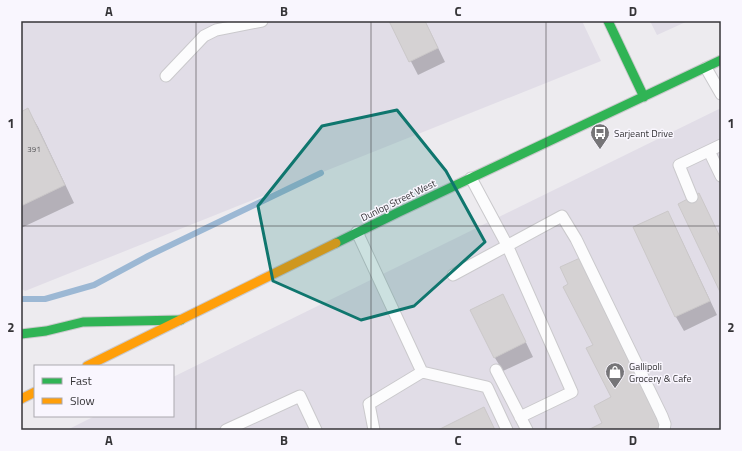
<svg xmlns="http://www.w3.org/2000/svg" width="742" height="451" font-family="'Titillium Web',sans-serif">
	<rect width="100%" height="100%" fill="#edebef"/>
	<!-- built -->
	<path fill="#e1dde7" d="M21,21H582L601,61L25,291L21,288Z
		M650,21H688L657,35Z
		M721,108V430H67L95,416H173V377Z"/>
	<!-- shadow -->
	<path fill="#0003" d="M390,21H425L445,62L418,75Z
		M28,110L38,127L74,203L21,228V113Z
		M667,213L675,226L717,315L684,331L676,317L634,228Z
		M503,295L533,357L503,371L495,358Z"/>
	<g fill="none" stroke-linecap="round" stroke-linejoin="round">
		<!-- stream -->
		<path stroke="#9cb8d4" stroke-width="6" d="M21,299H45L94,285L148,256L321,173"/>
	</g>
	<!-- building -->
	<path fill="#d5d2d3" stroke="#cbc8c9" d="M389,21H425L438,48L409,62Z
		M28,108L65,185L21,206V112Z
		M699,193L721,239V294L678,204Z
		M668,211L710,301L675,317L633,227Z
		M580,258L661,420L658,430H588L602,423L594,406L611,397L586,348L593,345L563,287L568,284L560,267Z
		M503,294L526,342L494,358L470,310Z
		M484,407L495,430H438Z"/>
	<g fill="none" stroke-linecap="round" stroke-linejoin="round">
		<defs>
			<path id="lane" d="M706,68L721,94
				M166,76L204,36L216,30L262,21
				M709,151L721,176
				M471,178L507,245L572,392L520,417
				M692,197L679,165L721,145
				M357,232L422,372
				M453,275L562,216L576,239L662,416L665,424L664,430
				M496,370L527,430
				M226,430L300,396L316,430
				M374,430L369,404L422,372L487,387L507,430"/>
			<path id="fast" d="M608,21L644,97
				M336,243L399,212L721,60
				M21,334L46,331L83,322L181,320"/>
			<path id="slow" d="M87,366L336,243
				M21,399L35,392"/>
		</defs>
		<!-- lane casing -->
		<use href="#lane" stroke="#cac9cc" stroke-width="13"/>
		<!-- fast casing -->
		<use href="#fast" stroke="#cac9cc" stroke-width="11"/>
		<!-- slow casing -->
		<use href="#slow" stroke="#cac9cc" stroke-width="11"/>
		<!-- lane -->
		<use href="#lane" stroke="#fcfcfd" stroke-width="11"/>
		<!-- fast -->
		<use href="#fast" stroke="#30b455" stroke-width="9"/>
		<!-- slow -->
		<use href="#slow" stroke="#ff9f0a" stroke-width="9"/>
	</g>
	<!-- marked area -->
	<path fill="#0f766e" fill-opacity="0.2" stroke="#0f766e" stroke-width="3" stroke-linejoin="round" d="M397,110L446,171L485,242L414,306L361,320L273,281L258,206L322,126Z"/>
	<!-- grid -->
	<path fill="none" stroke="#363538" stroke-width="1" stroke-opacity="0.55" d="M196,21V430M371,21V430M546,21V430M21,226H721"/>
	<!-- icons -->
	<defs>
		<symbol id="bus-pin" viewBox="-11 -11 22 30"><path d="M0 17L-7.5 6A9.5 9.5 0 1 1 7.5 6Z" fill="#767578" stroke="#f9f6fe"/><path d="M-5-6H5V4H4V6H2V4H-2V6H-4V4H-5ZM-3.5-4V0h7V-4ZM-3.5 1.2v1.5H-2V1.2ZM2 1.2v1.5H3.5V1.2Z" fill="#fff"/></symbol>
		<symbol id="shop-pin" viewBox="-11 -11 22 30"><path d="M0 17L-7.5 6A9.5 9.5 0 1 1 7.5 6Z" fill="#767578" stroke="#f9f6fe"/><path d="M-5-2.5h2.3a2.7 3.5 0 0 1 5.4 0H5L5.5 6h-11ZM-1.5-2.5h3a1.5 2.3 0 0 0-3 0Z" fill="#fff"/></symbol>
	</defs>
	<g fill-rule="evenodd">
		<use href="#bus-pin" x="589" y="122" width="22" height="30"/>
		<use href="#shop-pin" x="604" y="361" width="22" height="30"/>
	</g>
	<g text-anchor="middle" stroke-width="3" stroke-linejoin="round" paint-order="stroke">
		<!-- number labels -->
		<g font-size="8" fill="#5e5d60">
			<text x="34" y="152">391</text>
		</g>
		<!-- poi labels -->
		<g font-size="10" fill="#363538" stroke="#f9f6fe" text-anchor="start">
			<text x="614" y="137">Sarjeant Drive</text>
			<text x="629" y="370">Gallipoli<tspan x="629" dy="12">Grocery &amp; Cafe</tspan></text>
		</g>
		<!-- street labels -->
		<g font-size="10" fill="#363538" stroke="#f9f6fe">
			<text transform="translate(398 200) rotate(-26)" y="4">Dunlop Street West</text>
		</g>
	</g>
	<!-- border -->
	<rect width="742" height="451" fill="none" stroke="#f9f6fe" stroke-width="44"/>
	<!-- legend -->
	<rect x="34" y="365" width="140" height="52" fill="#f9f6fe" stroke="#aba9af"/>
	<rect x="42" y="378" width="20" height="6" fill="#30b455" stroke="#aba9af"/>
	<text x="70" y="385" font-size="12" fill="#363538">Fast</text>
	<rect x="42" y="398" width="20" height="6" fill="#ff9f0a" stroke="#aba9af"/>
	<text x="70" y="405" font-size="12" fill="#363538">Slow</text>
	<rect x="22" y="22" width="698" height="407" fill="none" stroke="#363538" stroke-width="1.5"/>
	<g font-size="13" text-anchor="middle" font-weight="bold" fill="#363538">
		<text x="109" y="16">A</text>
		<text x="284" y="16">B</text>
		<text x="458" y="16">C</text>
		<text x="633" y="16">D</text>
		<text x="11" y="128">1</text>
		<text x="731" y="128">1</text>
		<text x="11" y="332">2</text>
		<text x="731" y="332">2</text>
		<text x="109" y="445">A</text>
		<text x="284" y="445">B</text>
		<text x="458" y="445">C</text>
		<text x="633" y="445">D</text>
	</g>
</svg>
